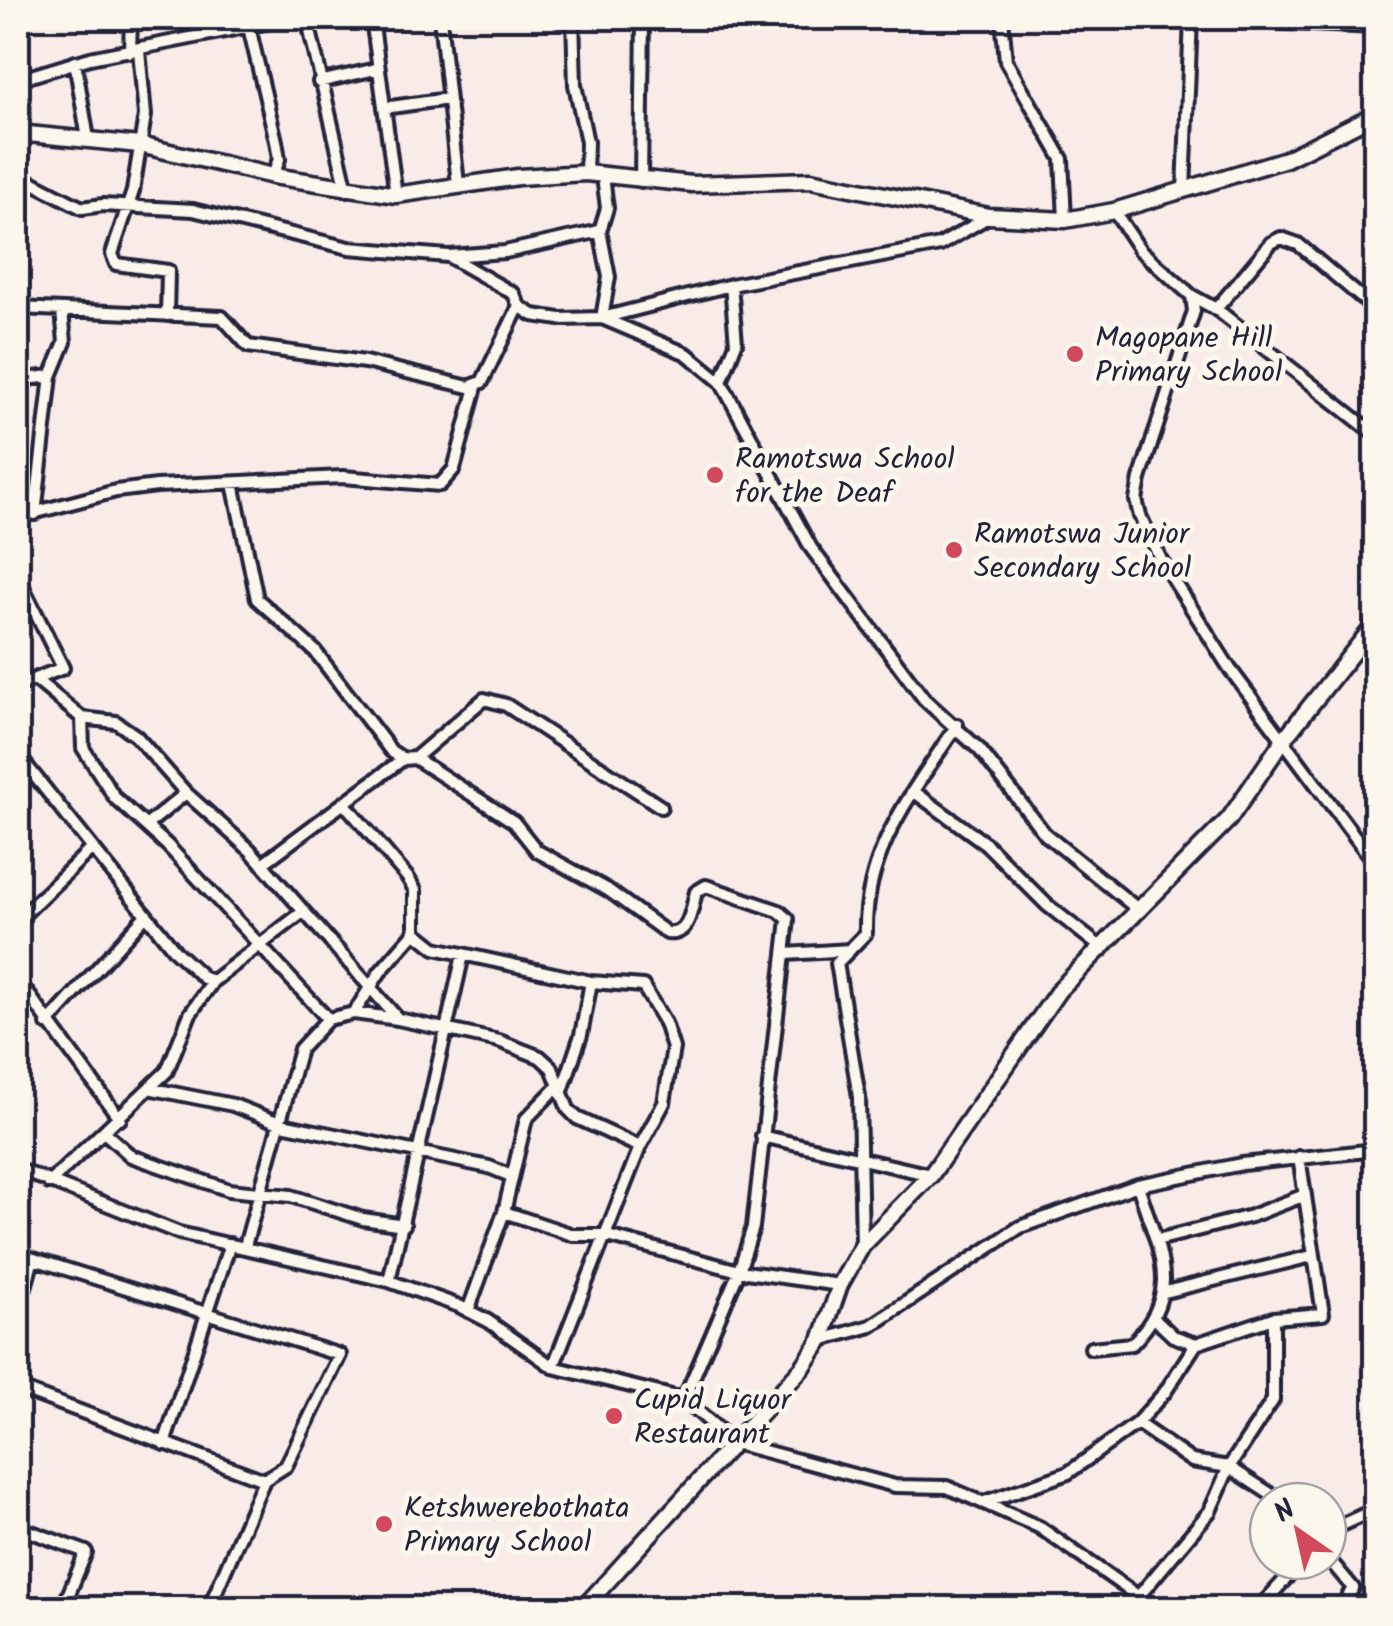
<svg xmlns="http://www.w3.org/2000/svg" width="1393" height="1626" font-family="Kalam,sans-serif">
	<rect width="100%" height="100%" fill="#f9ebe8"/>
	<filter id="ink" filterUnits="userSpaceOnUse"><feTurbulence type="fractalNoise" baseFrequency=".01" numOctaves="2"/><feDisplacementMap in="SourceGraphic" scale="20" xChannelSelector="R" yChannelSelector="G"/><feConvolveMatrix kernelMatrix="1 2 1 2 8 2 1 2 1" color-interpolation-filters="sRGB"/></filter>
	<g filter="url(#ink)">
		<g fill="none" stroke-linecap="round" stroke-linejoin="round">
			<defs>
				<path id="street" d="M307,18L347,190
					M372,18L396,195
					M440,18L458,184
					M573,18L575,85L587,142L586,173
					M1002,18L1006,61L1062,159L1065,220
					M1180,18L1376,27
					M249,27L276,141L279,159L273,176
					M139,50L145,115L133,191L112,254L116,264L168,271L167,315
					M130,52L131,18
					M75,62L88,139
					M18,80L90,58L290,18
					M319,82L376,69
					M384,108L448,99
					M18,175L82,208L103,205L193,210L349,248L448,256L514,294L519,306L482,382L469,387L365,362L248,346L222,317L18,308
					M641,181L643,18
					M1184,190L1191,18
					M1114,211L1140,250L1192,296L1194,311L1140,479L1136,500L1140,516L1161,560L1230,669L1376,865
					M449,256L505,252L600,231
					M1192,296L1216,309L1376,435
					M519,306L533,315L560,319L602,318L731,285L940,245L988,217
					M1216,309L1271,243L1281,238L1298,244L1376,310
					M602,318L687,354L721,382L811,548L924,699L980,750L1045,834L1140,911
					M602,318L609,277L600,231L607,208L603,176
					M18,380L51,376
					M721,382L736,343L731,285
					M233,483L257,599L315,651L391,751L403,759
					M35,514L51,376L65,342L62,311
					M18,517L116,491L157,486L343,477L440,485L454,469L476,387
					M18,577L63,668L35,679
					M18,686L35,679L82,718L116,722L136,736L186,793L250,850L398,1019L499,1041L540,1057L552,1068L568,1109L577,1118L640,1147
					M82,718L83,748L115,798L167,845L328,1019
					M18,755L176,952L204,978L213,981
					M415,758L514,822L537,851L608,890L667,933C690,936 691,910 696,892L706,886L779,911L788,919L753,1227L739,1271L684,1399
					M913,791L986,844L1047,905L1103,949
					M345,804L408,878L415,890V932L435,948L591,982L643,986L665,1023L673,1048L664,1103L640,1147L553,1367
					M147,825L186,793
					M262,864L403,759L415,758L484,699L506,705L661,807
					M18,920L91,849
					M786,954L850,950
					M18,980L120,1119
					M354,1013L398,1019
					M47,1024L146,915
					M153,1089L233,1105L282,1124L489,1167L511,1176
					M561,1094L581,1035L591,982
					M104,1132L131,1156L229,1190L291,1196L363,1219L404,1225
					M762,1136L931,1175
					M18,1169L179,1233L389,1281L459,1306L488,1321L553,1367L684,1399L734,1443L895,1486L947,1487L1039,1527L1155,1608
					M49,1183L167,1071L190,1014L213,981L303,912
					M504,1212L573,1235H604L739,1271L840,1285
					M1157,1240L1251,1216L1305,1195
					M862,1245L859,1097L837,963L866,933C864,850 914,791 957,725
					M245,1246L300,1049L328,1019L354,1013L380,972L415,932
					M18,1254L340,1355L286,1466L264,1480L209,1608
					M389,1281L463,955
					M1165,1292L1312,1256
					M468,1311L504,1212L526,1119L558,1086
					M18,1312L33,1259
					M1155,1319L1173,1336L1196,1344L1273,1318L1323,1314L1299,1157
					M821,1340L871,1326L1020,1227L1138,1185L1242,1164L1376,1150
					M1196,1344L1165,1392L1137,1423L1192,1461L1229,1467L1281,1501
					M1091,1348L1132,1344C1186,1290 1157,1249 1138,1185
					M18,1388L264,1480
					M164,1444L230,1244
					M985,1502L1068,1473L1137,1423
					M18,1527L86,1552L63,1608
					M1328,1531L1376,1509
					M1328,1558L1353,1588L1341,1608
					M1138,1597L1210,1511L1229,1467L1273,1400V1318
					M18,1606L26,1608
					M1259,1608L1302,1561"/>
				<path id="secondary" d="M18,133L140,145L273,176L396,195L518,177L586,173L692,184L811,180L989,216L1065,220L1114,211L1286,159L1376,114
					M583,1608L803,1367L821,1340L840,1285L862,1246L931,1175L1059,990L1229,819L1284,739L1376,623"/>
			</defs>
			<!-- street casing -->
			<use href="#street" stroke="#22223b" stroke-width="18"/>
			<!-- secondary casing -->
			<use href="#secondary" stroke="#22223b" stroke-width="21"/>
			<!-- street -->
			<use href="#street" stroke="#fbf7ec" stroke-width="10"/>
			<!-- secondary -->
			<use href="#secondary" stroke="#fbf7ec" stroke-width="14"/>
		</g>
	</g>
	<!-- markers -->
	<g fill="#d1495b" stroke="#fbf7ec" stroke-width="4">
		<circle cx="1075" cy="354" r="10"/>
		<circle cx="715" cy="475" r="10"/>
		<circle cx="954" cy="550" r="10"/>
		<circle cx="614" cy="1416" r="10"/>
		<circle cx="384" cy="1524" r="10"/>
	</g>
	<g text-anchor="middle" stroke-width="10" stroke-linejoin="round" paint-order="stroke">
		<!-- poi labels -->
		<g font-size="30" fill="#22223b" stroke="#fbf7ec" text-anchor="start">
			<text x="1095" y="347">Magopane Hill<tspan x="1095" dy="34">Primary School</tspan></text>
			<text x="735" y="468">Ramotswa School<tspan x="735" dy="34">for the Deaf</tspan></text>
			<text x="974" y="543">Ramotswa Junior<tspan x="974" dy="34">Secondary School</tspan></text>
			<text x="634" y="1409">Cupid Liquor<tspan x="634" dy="34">Restaurant</tspan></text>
			<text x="404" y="1517">Ketshwerebothata<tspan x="404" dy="34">Primary School</tspan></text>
		</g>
	</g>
	<!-- margin -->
	<rect width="1393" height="1626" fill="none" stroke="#fbf7ec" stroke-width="60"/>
	<rect x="30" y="30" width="1333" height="1566" fill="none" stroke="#22223b" stroke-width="4" filter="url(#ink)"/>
	<!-- north arrow -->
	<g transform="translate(1298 1531) rotate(326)"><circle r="48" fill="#fbf7ec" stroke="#a4a2a5" stroke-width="2.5"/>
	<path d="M0-8L18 38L0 25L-18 38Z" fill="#d1495b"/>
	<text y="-15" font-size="28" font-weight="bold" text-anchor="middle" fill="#22223b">N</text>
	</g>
</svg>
